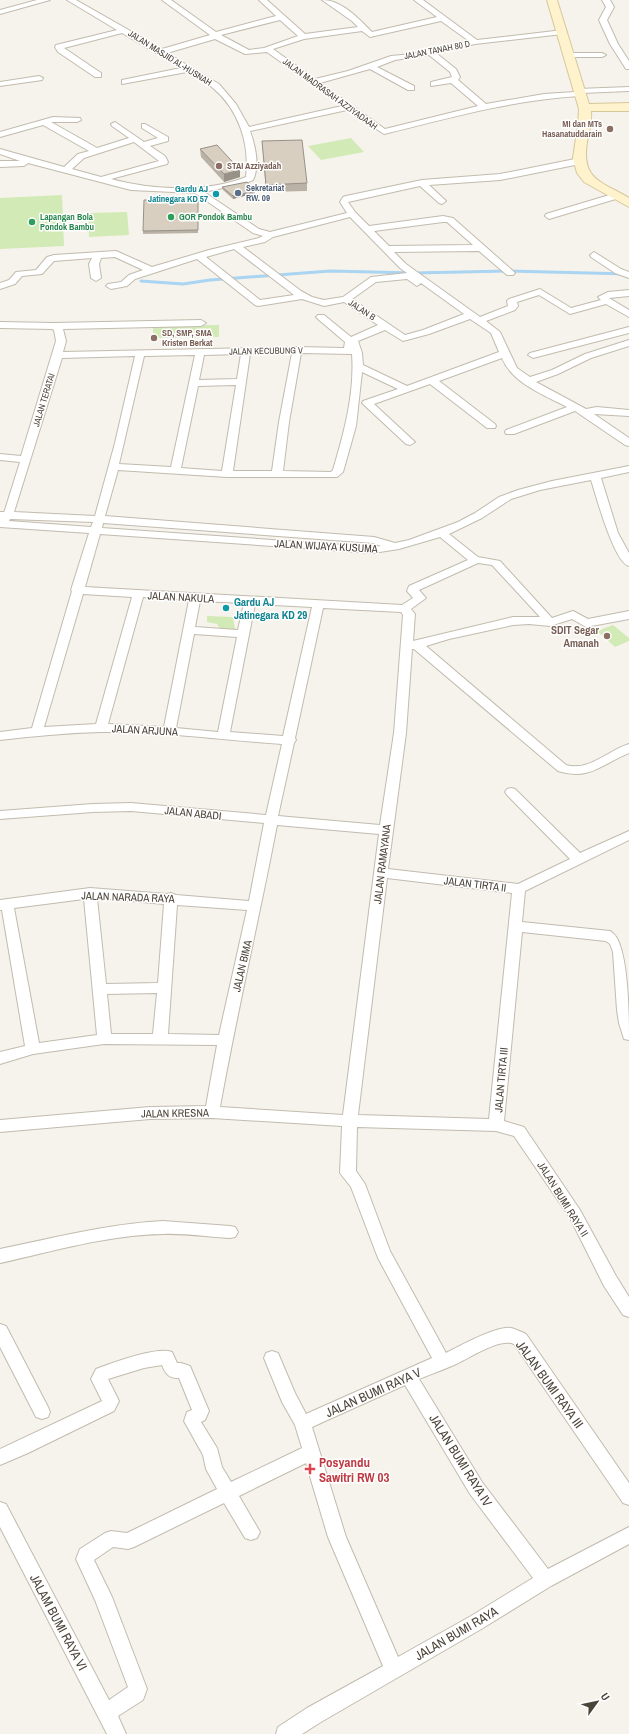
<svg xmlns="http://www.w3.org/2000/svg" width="629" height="1734" font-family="'Archivo Narrow',sans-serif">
	<rect width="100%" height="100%" fill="#f6f3ec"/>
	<!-- green -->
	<path fill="#d2eab5" d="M351,138L364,152L321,160L308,146Z
		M62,195L64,246L0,249V198Z
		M127,212L129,235L89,237L88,213Z
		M219,325V337L153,338V326Z
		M207,616L233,617L235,630L220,629L217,624L207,622Z
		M613,625L629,638V641L615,647L597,631Z"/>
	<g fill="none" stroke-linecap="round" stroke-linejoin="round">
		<!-- stream -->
		<path stroke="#a9d4f2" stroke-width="3" d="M141,281L183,284L210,280L330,271L414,273L508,271L629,274"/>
		<defs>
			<path id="street" d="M37,0H50L0,14V10Z
				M67,0H76L162,49L210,35L162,0H171L216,32L276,16L259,0H267L305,34L358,27L352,21L322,0C342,0 359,19 372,32L437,17L414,0H423L477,40L563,30L567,32L563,34L475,44L436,53L456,69L460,77L458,80L486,104L544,94L575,92V89H578L629,87V91L582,93V96H579C512,100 449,118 384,134L347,110L250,131C255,145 260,166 253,180L246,183L204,192L259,229L270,232L347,213L340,202L343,197L346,196L422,180L500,174L580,158L583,159L584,161L583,163L580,164L500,180L429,185L446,201L442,204L439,203L420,186L348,202L355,212L369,226L443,216L453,218L513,271L515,273L513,275H507L479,251L394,252L406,264L480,317L508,306L507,301L509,299L540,289L571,308L601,300L598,297L608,292L629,290V296L609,298L629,310V317L606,304L570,314L539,295L517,302L518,306L515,310L486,321L500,332L517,368L530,377L552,370L585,354L629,340V346L591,358L558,374L536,382L586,409L597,407L629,410V416L594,414L629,438V446L625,445L575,411L514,434H506L505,432L506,430L567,407C544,395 512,383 502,358L439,381L495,424L496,426L495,428H487L430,384L374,404L415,442L410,445L406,444L362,403L363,401L398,389L362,372L356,426L343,472L337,477H227L118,470L105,516L374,537L395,543L409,540L458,522L475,513L499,497L518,490L552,481L629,466V472L601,478L618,533L629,553V566C614,563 596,495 591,480L540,490L511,499L482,518L449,534L478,557L500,561L552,618L573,611L588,619L629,611V619L586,627L572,619L550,626L529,624L513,625L449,639L426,646L566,765C588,772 609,750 629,744V753C602,764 589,781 558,771L414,649H412L406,733L388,869L518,884L570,859L507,795L505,792L507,789L511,788L515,789L580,853L629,831V840L525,891L522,922L610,931C629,939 629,1017 629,1040L624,1039L619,1023L617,1010L613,952L610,944L606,941L522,932L504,1121L524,1127L580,1210L616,1276L629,1297V1317L623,1315L604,1286L570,1218L514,1136L496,1131L357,1127L356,1171L365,1184L390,1251L446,1353C460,1346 496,1326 511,1328C516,1329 521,1332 526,1334L629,1483V1505L623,1503L514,1344C500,1337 468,1359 454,1365C443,1370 431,1374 419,1379L482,1482L548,1569L629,1527V1544L551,1586L483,1628L321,1722L302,1734H276L278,1727L307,1708L383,1666L328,1537L306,1463L239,1496L260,1532L257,1538L251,1540L245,1538L224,1503L134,1547L128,1549L113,1547L94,1560L112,1597L147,1689L143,1700L118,1716L126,1734H107L0,1527V1502L6,1504L109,1700L128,1687L95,1600L76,1559L80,1549L105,1533L111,1531L127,1533L217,1489L206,1469L203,1455L184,1421L187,1412L192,1410L179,1378C169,1379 165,1373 162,1365L144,1368L108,1379L119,1401L114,1411L28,1453L0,1465V1449L102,1401L91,1379L96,1369C112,1363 157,1346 172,1352L177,1363H181L190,1366L209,1411L205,1420L201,1422L217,1448L222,1467L231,1482L302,1448L295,1425L282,1402L264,1358L266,1353L272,1351L278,1353L295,1393L306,1414L432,1358L378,1258L351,1187L340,1173L342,1126L212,1118L150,1119L0,1132V1120L150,1107L206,1106L217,1045L104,1044L33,1054L0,1064V1052L25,1046L2,910H0V900L90,888L167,894L171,893L176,895L249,901L264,823L131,811L93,812L0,819V811L93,804L131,803L266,815L282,744C221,740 160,731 100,732C66,733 33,736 0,740V732L32,728L72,591L71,590L89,533L0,527V512H4L5,510L20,462L0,460V454L21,456L56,341L54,330L52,329L0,328V322L54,323L201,320L206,323L201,326L63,329L66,341L63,352L297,347L344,348L345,342L318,319L316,317L318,315H324L351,337L378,325L344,302L324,306L302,299L258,306L255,305L197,259L135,279L127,286L111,289L106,286L108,284L121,282L129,275L143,270L115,257L101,258L99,264L101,278L96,281L91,278L89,264L92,258L54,261L42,274L22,276L15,284L0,289V283L9,280L16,272L36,270L47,257L54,255L116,251L152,267L209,250L259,238L263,236L253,233L195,193L131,190L28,163L24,166L0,167V161H20L0,154V149L64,167L78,154L89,151L43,125L0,137V132L53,117L80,118L81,120L77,122H51L97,148L129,138L112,126L111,124L115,122L144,142L158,138L142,128V124H145L168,137V141L150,146L165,156L168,162L167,164L111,179C151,190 207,193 246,177C250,144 239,110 213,88C206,81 196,77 187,72L122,84V80L181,68L122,33L64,48L101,73V77H95L58,52L55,47L56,45L117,30ZM280,20L298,36L264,48L249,50L221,35ZM441,21L469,41L413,54L391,56L348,71L315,79L273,49L304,39L362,31L370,37ZM215,39L245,54L267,52L342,106L249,127L236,104L219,84L167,53ZM429,55L450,72L452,77L431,82V86L451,83L478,106L385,129L320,83L370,69L408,90H414V86L377,67L395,60ZM134,142L159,161L101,177L72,169L84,158ZM350,217L400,268L407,273L371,277L343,297L324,300L312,297L301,291L243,247L265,242L273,237ZM443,222H447L473,245L389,246L374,231ZM234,249L294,295L260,300L206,257ZM407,279L417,286L421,283L464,314L423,330L405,335L352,299L376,282ZM470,319L491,333L499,352L407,386L363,365L362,353L358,341L385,330L403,341L429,334ZM292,353L279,422L272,471H233L250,354ZM301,353L352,354C355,393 344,433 333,470L331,472L283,471L289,422ZM241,354L237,379L199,380L204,355ZM195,355L171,467L119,464L144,356ZM135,356L115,443L95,516L14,512L62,358ZM236,385L222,471L181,468L198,386ZM10,519L93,522L91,527L9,521ZM103,523L373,543L381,546L373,547L102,528ZM100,534L373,553L399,549L440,537L468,560L409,586L407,591L413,598L402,605L85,587ZM478,563L492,565L540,617H513L413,641L415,614L411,609L426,598L419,590ZM83,594L132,597L96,724L44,727ZM143,597L189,600L164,727L108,724ZM200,601L244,603L238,630L195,627ZM255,604L312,607L283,736L230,732ZM323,608L401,612L403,615L394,733L380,825L278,816L294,743L296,740L295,738ZM194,634L237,637L218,732L176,728ZM277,825L379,834L343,1115L220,1107C237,1012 259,919 277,825ZM387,878L512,893L489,1119L358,1115ZM97,898L164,904L158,983L106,984ZM84,899L97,1035L39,1043L14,908ZM177,905L247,910L219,1035L168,1034ZM157,993L153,1034H111L107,994ZM405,1385L470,1494L533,1578L471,1616L398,1657L346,1537L312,1427Z
				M602,0H610L614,7L607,20L618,44L629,61V69H626L610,44L599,20L606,7Z
				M566,53H602L606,55L602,57H566Z
				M39,76L43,78L42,80L0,86V82Z
				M616,193L620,196L619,198L549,219L545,216L546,214Z
				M594,252L621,269L629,272V278L615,273L591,257L590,255Z
				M629,327V333L533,358L528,355L530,353Z
				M163,1221L230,1226L235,1227L238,1232L235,1237L230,1238C208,1237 185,1233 163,1234C108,1235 54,1251 0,1263V1249C54,1238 107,1224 163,1221Z
				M0,1324L6,1326L48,1407L50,1412L48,1417L42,1419L36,1417L0,1347Z"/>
			<path id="secondary" d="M547,0H557L589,104L629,103V111H591C592,122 589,132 587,142C581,180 601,181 629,198V207L584,182L577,173L573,158L578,125L579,109Z"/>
		</defs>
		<!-- street casing -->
		<use href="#street" stroke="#c2bbae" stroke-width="2"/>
		<!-- secondary casing -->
		<use href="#secondary" stroke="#d6c79b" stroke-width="2"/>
		<!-- street -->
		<use href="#street" fill="#fff" fill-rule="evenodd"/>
		<!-- secondary -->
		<use href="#secondary" fill="#fff3cd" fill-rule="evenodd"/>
	</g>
	<!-- wall -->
	<path fill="#bab2a6" d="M262,141L307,183V191L266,192Z
		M200,149L240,170V177L224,182L201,157Z
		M222,187L255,193L233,199L223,190Z
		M198,199V233L143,234V231Z"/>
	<!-- shaded-wall -->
	<path fill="#979187" d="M240,170V177L224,182V174Z
		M255,191V193L233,199V196Z"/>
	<!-- building -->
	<path fill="#d8cfc1" stroke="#979187" d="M302,140L307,183L266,185L262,141Z
		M217,145L240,170L224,174L200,149Z
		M247,182L255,191L233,196L222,187Z
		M198,199V230L143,231L144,200Z"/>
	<!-- markers -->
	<g fill="#8d6e63" stroke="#fff" stroke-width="1.5">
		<circle cx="610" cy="129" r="4"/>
		<circle cx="219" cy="166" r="4"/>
		<circle cx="154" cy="338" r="4"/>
		<circle cx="607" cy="636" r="4"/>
	</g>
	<circle fill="#5c6f8a" stroke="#fff" stroke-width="1.5" cx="238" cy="193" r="4"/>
	<g fill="#0f9aa8" stroke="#fff" stroke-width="1.5">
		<circle cx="216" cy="194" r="4"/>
		<circle cx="226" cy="608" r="4"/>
	</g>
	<g fill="#2e9e5b" stroke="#fff" stroke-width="1.5">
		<circle cx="171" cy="217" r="4"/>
		<circle cx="32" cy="222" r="4"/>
	</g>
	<path fill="#e0444e" stroke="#fff" stroke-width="1.5" d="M308 1463h4v4h4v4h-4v4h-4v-4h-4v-4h4z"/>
	<g text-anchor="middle" stroke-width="3" stroke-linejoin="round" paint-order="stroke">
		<!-- far-street labels -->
		<g font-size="9" fill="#4b4439" stroke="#fff">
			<text transform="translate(437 50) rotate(-11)" y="3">JALAN TANAH 80 D</text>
			<text transform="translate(170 58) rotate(32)" y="3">JALAN MASJID AL-HUSNAH</text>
			<text transform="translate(330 94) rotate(36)" y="3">JALAN MADRASAH AZZIYADAAH</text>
			<text transform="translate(362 310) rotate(33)" y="3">JALAN B</text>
			<text transform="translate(266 351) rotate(-1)" y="3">JALAN KECUBUNG V</text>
			<text transform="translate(44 400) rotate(-73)" y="3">JALAN TERATAI</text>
		</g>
		<!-- far-education labels -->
		<g font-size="9" font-weight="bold" fill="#785e54" stroke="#fff" text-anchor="start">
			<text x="602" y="127" text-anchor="end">MI dan MTs<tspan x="602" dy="10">Hasanatuddarain</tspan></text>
			<text x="227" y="169">STAI Azziyadah</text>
			<text x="162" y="336">SD, SMP, SMA<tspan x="162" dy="10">Kristen Berkat</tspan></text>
		</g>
		<!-- far-service labels -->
		<g font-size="9" font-weight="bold" fill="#4e5e75" stroke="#fff" text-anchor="start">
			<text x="246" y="191">Sekretariat<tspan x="246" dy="10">RW. 09</tspan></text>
		</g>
		<!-- far-culture labels -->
		<g font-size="9" font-weight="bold" fill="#0d838f" stroke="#fff" text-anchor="end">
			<text x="208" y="192">Gardu AJ<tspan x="208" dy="10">Jatinegara KD 57</tspan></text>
		</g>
		<!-- far-leisure labels -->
		<g font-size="9" font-weight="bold" fill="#27864d" stroke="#fff" text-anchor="start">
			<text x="40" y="220">Lapangan Bola<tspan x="40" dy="10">Pondok Bambu</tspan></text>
			<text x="179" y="220">GOR Pondok Bambu</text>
		</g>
		<!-- street labels -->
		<g font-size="11" fill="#4b4439" stroke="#fff">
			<text transform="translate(326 546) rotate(3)" y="4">JALAN WIJAYA KUSUMA</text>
			<text transform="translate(181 597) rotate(3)" y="4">JALAN NAKULA</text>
			<text transform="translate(145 730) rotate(3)" y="4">JALAN ARJUNA</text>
			<text transform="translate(193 813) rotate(6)" y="4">JALAN ABADI</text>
			<text transform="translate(382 864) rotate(-83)" y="4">JALAN RAMAYANA</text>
			<text transform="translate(475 884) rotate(7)" y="4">JALAN TIRTA II</text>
			<text transform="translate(128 897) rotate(2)" y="4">JALAN NARADA RAYA</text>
			<text transform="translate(242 966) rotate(-77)" y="4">JALAN BIMA</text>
			<text transform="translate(501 1080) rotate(-85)" y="4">JALAN TIRTA III</text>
			<text transform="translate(175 1113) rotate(-1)" y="4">JALAN KRESNA</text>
			<text transform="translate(563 1199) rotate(58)" y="4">JALAN BUMI RAYA II</text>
		</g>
		<!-- culture labels -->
		<g font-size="11" font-weight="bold" fill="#0d838f" stroke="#fff" text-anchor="start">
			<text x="234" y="606">Gardu AJ<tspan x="234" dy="13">Jatinegara KD 29</tspan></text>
		</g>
		<!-- education labels -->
		<g font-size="11" font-weight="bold" fill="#785e54" stroke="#fff" text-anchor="end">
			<text x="599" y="634">SDIT Segar<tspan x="599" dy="13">Amanah</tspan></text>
		</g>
		<!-- near-street labels -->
		<g font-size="13" fill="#4b4439" stroke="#fff">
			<text transform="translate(550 1384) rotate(54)" y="5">JALAN BUMI RAYA III</text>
			<text transform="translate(373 1392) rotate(-24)" y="5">JALAN BUMI RAYA V</text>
			<text transform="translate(461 1460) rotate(58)" y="5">JALAN BUMI RAYA IV</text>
			<text transform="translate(59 1622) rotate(62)" y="5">JALAM BUMI RAYA VI</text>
			<text transform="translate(456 1633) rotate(-30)" y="5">JALAN BUMI RAYA</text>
		</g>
		<!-- near-health labels -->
		<g font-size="13" font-weight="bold" fill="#be3a42" stroke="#fff" text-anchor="start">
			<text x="319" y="1467">Posyandu<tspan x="319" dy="15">Sawitri RW 03</tspan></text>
		</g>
	</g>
	<!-- north arrow -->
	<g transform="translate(597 1702) rotate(57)" stroke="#ffffff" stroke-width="3" paint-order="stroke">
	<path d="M0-3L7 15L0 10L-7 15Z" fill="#4b4439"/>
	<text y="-6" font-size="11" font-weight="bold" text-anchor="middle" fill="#4b4439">U</text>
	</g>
</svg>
